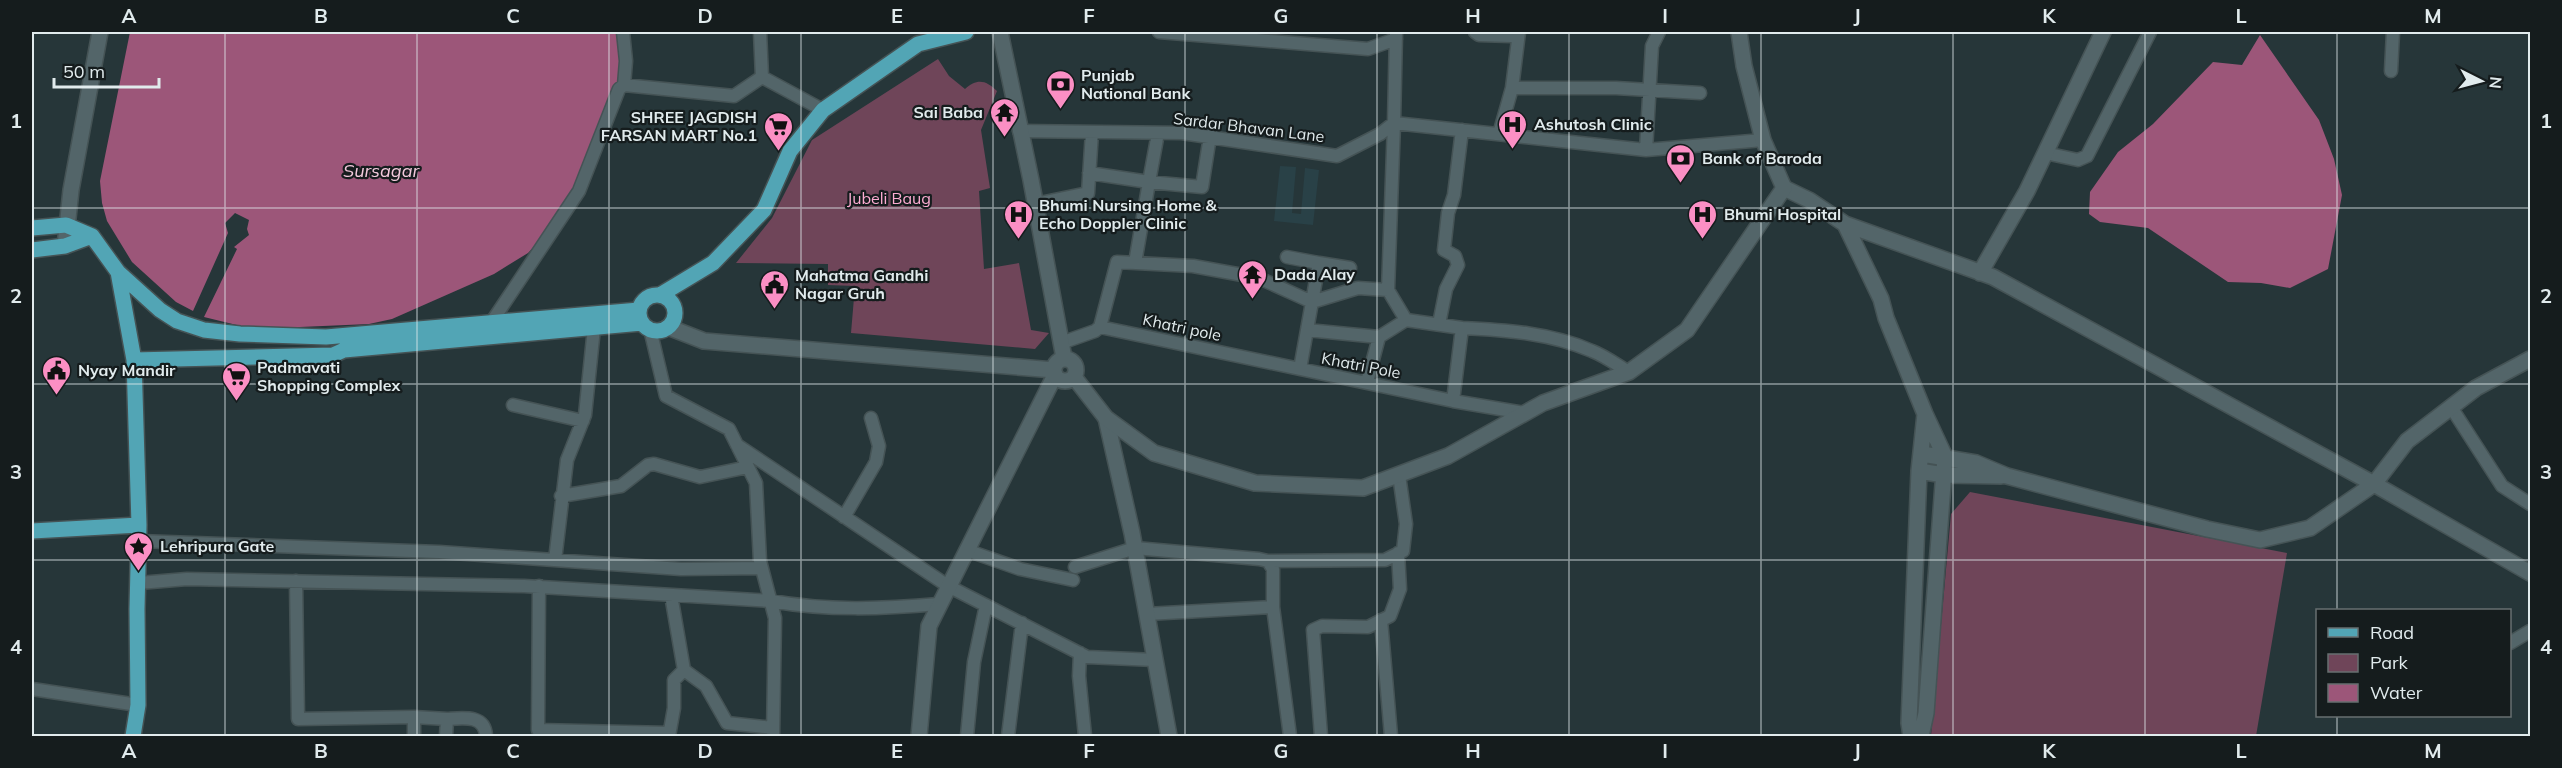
<svg xmlns="http://www.w3.org/2000/svg" width="2562" height="768" font-family="Mulish,sans-serif">
	<rect width="100%" height="100%" fill="#263639"/>
	<!-- built -->
	<path fill="#294147" d="M1280,166L1296,167L1292,213L1301,214L1305,168L1319,170L1313,225L1274,221Z"/>
	<!-- green -->
	<path fill="#6f4559" d="M938,59L949,76L965,89C977,78 986,80 997,91L981,130L990,188L979,191L984,269L1019,263L1031,330L1049,333L1035,349L851,333L855,286L828,285V264L736,263L772,218L812,140Z
		M1970,492L2287,553L2256,736H1931L1951,514Z"/>
	<!-- water -->
	<path fill="#9c5679" d="M130,32H620L622,85L584,174L559,220L528,253L494,274L392,319L369,324L253,329L204,317L237,249L234,247L249,235L247,229L249,220L235,213L225,223L228,233L193,311L176,302L132,262L107,221L102,203L100,181Z
		M2260,35L2319,120L2334,159L2342,195L2328,269L2290,288L2261,283L2228,282L2148,228L2100,222L2089,214L2090,192L2118,152L2153,124L2213,62L2242,65Z"/>
	<g fill="none" stroke-linecap="round" stroke-linejoin="round">
		<defs>
			<path id="minor" d="M760,32L762,77L823,110
				M1159,32L1368,49L1396,39
				M1396,32L1394,123L1646,150L1763,140
				M1475,32L1479,35L1511,36L1518,32
				M1519,32L1512,88H1616L1700,93
				M2391,71L2393,32
				M624,85L734,96L762,77
				M1019,131L1182,133L1337,156L1380,134L1394,123
				M1499,134L1512,88
				M1646,150L1652,46L1659,32
				M2045,153L2078,160L2087,156L2150,32
				M1089,173L1149,182L1158,133
				M1035,204L1088,193L1092,132
				M1287,257L1319,263
				M1135,263L1149,182L1202,187L1210,136
				M1350,268L1319,263L1312,302L1358,288L1388,290L1406,320L1379,337
				M1388,290L1394,123
				M1406,320L1462,328L1453,401
				M491,323L579,191L619,89L624,85L626,61L623,32
				M1439,324L1446,289L1458,265L1455,256L1444,250L1448,213L1454,195L1462,130
				M1100,327L1117,262L1193,266L1259,278L1312,302L1300,369L1453,401L1524,413
				M1462,328C1506,330 1551,333 1592,351C1605,356 1617,365 1629,372
				M650,329L666,396L729,429L756,483L760,561L775,618L773,736
				M1307,330L1379,337L1367,382
				M1061,343L1095,331L1100,327L1300,369
				M513,405L583,421
				M2451,407L2502,486L2530,504
				M737,445L948,586L1087,657L1155,660
				M561,496L621,486L648,465L654,464L700,477L748,467
				M844,517L876,462L879,446L871,418
				M139,541L439,552L681,569L762,568
				M966,550L1020,569L1073,580
				M555,560L567,460L585,415L594,328
				M1268,561L1385,560L1403,551L1406,524L1399,475
				M1075,567L1135,548L1259,559L1268,561L1273,569V607
				M296,581L298,719L414,717V736
				M139,583L187,579L524,586L771,601C827,611 883,609 939,604
				M539,586L538,730L669,733
				M671,595L684,670L706,686L727,723L773,728
				M1147,614L1273,607L1290,736
				M1381,620L1391,736
				M2510,643L2530,631
				M1080,653L1079,676L1085,736
				M32,689L138,705
				M414,717L447,719L446,736
				M447,719C462,718 485,714 486,736
				M669,736L674,708V680L684,670
				M967,736L974,662L986,605
				M1008,736L1022,623
				M1321,736L1313,630L1322,626L1368,627L1390,616L1400,589L1398,553"/>
			<path id="tertiary" d="M1784,188L1809,200L1845,224L1881,299L1886,318L1925,414L1945,457L1926,713L1921,736
				M1845,224L1993,277L2374,484L2530,573
				M65,246L71,190L100,32
				M1980,273L2027,191L2103,32
				M1106,418L1132,533L1169,736
				M1922,454L1976,463L2007,476L2207,529L2260,540L2310,528L2374,484L2407,441L2476,388L2530,359
				M1919,471L1944,475L2001,476
				M919,736L929,626L1055,375
				M1911,736L1909,723L1919,471L1925,414"/>
			<path id="secondary" d="M1000,32L1031,180L1064,358
				M668,327L704,341L1054,370
				M1054 370a11 11 0 1 1 22 0a11 11 0 1 1-22 0Z
				M1074,377L1106,418L1154,453L1255,483L1363,488L1448,456L1543,403L1629,372L1687,330L1784,188L1763,140L1744,66L1739,32"/>
			<path id="primary" d="M32,228L66,225L92,236L118,272L134,360L139,525L32,531
				M32,250L65,246L92,236
				M118,272L160,310L177,321L204,330L240,334L326,337L639,310
				M660,295L713,263L764,210L790,151L823,110L918,44L966,32
				M639 313a18 18 0 1 1 36 0a18 18 0 1 1-36 0Z
				M134,360L333,355L344,350L642,323
				M133,736L138,705L137,609L139,525"/>
		</defs>
		<!-- minor casing -->
		<use href="#minor" stroke="#455355" stroke-width="15"/>
		<!-- tertiary casing -->
		<use href="#tertiary" stroke="#455355" stroke-width="18"/>
		<!-- secondary casing -->
		<use href="#secondary" stroke="#455355" stroke-width="18"/>
		<!-- primary casing -->
		<use href="#primary" stroke="#455355" stroke-width="18"/>
		<!-- minor -->
		<use href="#minor" stroke="#536569" stroke-width="12"/>
		<!-- tertiary -->
		<use href="#tertiary" stroke="#536569" stroke-width="15"/>
		<!-- secondary -->
		<use href="#secondary" stroke="#536569" stroke-width="15"/>
		<!-- primary -->
		<use href="#primary" stroke="#52a5b5" stroke-width="15"/>
	</g>
	<!-- grid -->
	<path fill="none" stroke="#e1ebed" stroke-width="1.5" stroke-opacity="0.55" d="M225,32V736M417,32V736M609,32V736M801,32V736M993,32V736M1185,32V736M1377,32V736M1569,32V736M1761,32V736M1953,32V736M2145,32V736M2337,32V610M32,208H2530M32,384H2530M32,560H2530M2337,716V736"/>
	<!-- icons -->
	<defs>
		<symbol id="bank-pin" viewBox="-11 -11 22 30"><path d="M0 17L-7.5 6A9.5 9.5 0 1 1 7.5 6Z" fill="#fb8fc4" stroke="#151c1d"/><path d="M-6-4H6V4H-6ZM0-2.3a2.3 2.3 0 1 0 0 4.6a2.3 2.3 0 1 0 0-4.6Z" fill="#111"/></symbol>
		<symbol id="temple-pin" viewBox="-11 -11 22 30"><path d="M0 17L-7.5 6A9.5 9.5 0 1 1 7.5 6Z" fill="#fb8fc4" stroke="#151c1d"/><path d="M0-6L5-2H3V0L6.5 2.5H4V6H1.5V3h-3V6H-4V2.5H-6.5L-3 0V-2H-5Z" fill="#111"/></symbol>
		<symbol id="hospital-pin" viewBox="-11 -11 22 30"><path d="M0 17L-7.5 6A9.5 9.5 0 1 1 7.5 6Z" fill="#fb8fc4" stroke="#151c1d"/><path d="M-5-5h3v3.5h4V-5h3V5h-3V1.5h-4V5h-3Z" fill="#111"/></symbol>
		<symbol id="supermarket-pin" viewBox="-11 -11 22 30"><path d="M0 17L-7.5 6A9.5 9.5 0 1 1 7.5 6Z" fill="#fb8fc4" stroke="#151c1d"/><path d="M-6-5.5h2.5l.6 2H6L4.5 2H-2.5L-4.4-4H-6ZM-1.5 3.2a1.3 1.3 0 1 0 .1 0ZM3 3.2a1.3 1.3 0 1 0 .1 0Z" fill="#111"/></symbol>
		<symbol id="civic-pin" viewBox="-11 -11 22 30"><path d="M0 17L-7.5 6A9.5 9.5 0 1 1 7.5 6Z" fill="#fb8fc4" stroke="#151c1d"/><path d="M-.6-6.5H3V-4.5H.6V-3L4-1V1h2V6H-6V1h2V-1L-.6-3ZM-1.2 2.5V6h2.4V2.5Z" fill="#111"/></symbol>
		<symbol id="sight-pin" viewBox="-11 -11 22 30"><path d="M0 17L-7.5 6A9.5 9.5 0 1 1 7.5 6Z" fill="#fb8fc4" stroke="#151c1d"/><path d="M0-6L1.8-2.2L6-1.7L2.9 1.2L3.7 5.4L0 3.3L-3.7 5.4L-2.9 1.2L-6-1.7L-1.8-2.2Z" fill="#111"/></symbol>
	</defs>
	<g fill-rule="evenodd">
		<use href="#bank-pin" x="1044" y="68" width="33" height="45"/>
		<use href="#temple-pin" x="988" y="96" width="33" height="45"/>
		<use href="#hospital-pin" x="1496" y="108" width="33" height="45"/>
		<use href="#supermarket-pin" x="762" y="110" width="33" height="45"/>
		<use href="#bank-pin" x="1664" y="142" width="33" height="45"/>
		<use href="#hospital-pin" x="1002" y="198" width="33" height="45"/>
		<use href="#hospital-pin" x="1686" y="198" width="33" height="45"/>
		<use href="#temple-pin" x="1236" y="258" width="33" height="45"/>
		<use href="#civic-pin" x="758" y="268" width="33" height="45"/>
		<use href="#civic-pin" x="40" y="354" width="33" height="45"/>
		<use href="#supermarket-pin" x="220" y="360" width="33" height="45"/>
		<use href="#sight-pin" x="122" y="530" width="33" height="45"/>
	</g>
	<g text-anchor="middle" stroke-width="4.5" stroke-linejoin="round" paint-order="stroke">
		<!-- poi labels -->
		<g font-size="16" font-weight="bold" fill="#e1ebed" stroke="#151c1d" text-anchor="start">
			<text x="1081" y="81">Punjab<tspan x="1081" dy="18">National Bank</tspan></text>
			<text x="983" y="118" text-anchor="end">Sai Baba</text>
			<text x="757" y="123" text-anchor="end">SHREE JAGDISH<tspan x="757" dy="18">FARSAN MART No.1</tspan></text>
			<text x="1534" y="130">Ashutosh Clinic</text>
			<text x="1702" y="164">Bank of Baroda</text>
			<text x="1039" y="211">Bhumi Nursing Home &amp;<tspan x="1039" dy="18">Echo Doppler Clinic</tspan></text>
			<text x="1724" y="220">Bhumi Hospital</text>
			<text x="1274" y="280">Dada Alay</text>
			<text x="795" y="281">Mahatma Gandhi<tspan x="795" dy="18">Nagar Gruh</tspan></text>
			<text x="257" y="373">Padmavati<tspan x="257" dy="18">Shopping Complex</tspan></text>
			<text x="78" y="376">Nyay Mandir</text>
			<text x="160" y="552">Lehripura Gate</text>
		</g>
		<!-- street labels -->
		<g font-size="16" fill="#e1ebed" stroke="#151c1d">
			<text transform="translate(1249 127) rotate(7)" y="6">Sardar Bhavan Lane</text>
			<text transform="translate(1182 327) rotate(12)" y="6">Khatri pole</text>
			<text transform="translate(1361 365) rotate(11)" y="6">Khatri Pole</text>
		</g>
		<!-- park labels -->
		<g font-size="16" fill="#fdacd2" stroke="#151c1d">
			<text x="889" y="204">Jubeli Baug</text>
		</g>
		<!-- water labels -->
		<g font-size="18" font-style="italic" fill="#f3c9dc" stroke="#151c1d">
			<text x="381" y="177">Sursagar</text>
		</g>
	</g>
	<!-- border -->
	<rect width="2562" height="768" fill="none" stroke="#151c1d" stroke-width="66"/>
	<!-- legend -->
	<rect x="2316" y="609" width="195" height="108" fill="#151c1d" stroke="#676f70" stroke-width="1.5"/>
	<rect x="2328" y="628" width="30" height="9" fill="#52a5b5" stroke="#676f70" stroke-width="1.5"/>
	<text x="2370" y="639" font-size="18" fill="#e1ebed">Road</text>
	<rect x="2328" y="654" width="30" height="18" fill="#6f4559" stroke="#676f70" stroke-width="1.5"/>
	<text x="2370" y="669" font-size="18" fill="#e1ebed">Park</text>
	<rect x="2328" y="684" width="30" height="18" fill="#9c5679" stroke="#676f70" stroke-width="1.5"/>
	<text x="2370" y="699" font-size="18" fill="#e1ebed">Water</text>
	<!-- north arrow -->
	<g transform="translate(2481 81) rotate(96)" stroke="#151c1d" stroke-width="4.5" paint-order="stroke">
	<path d="M0-4.5L10 22L0 15L-10 22Z" fill="#e1ebed"/>
	<text y="-9" font-size="16" font-weight="bold" text-anchor="middle" fill="#e1ebed">N</text>
	</g>
	<!-- scale -->
	<path d="M54 78v9h105v-9" fill="none" stroke="#e1ebed" stroke-width="3"/>
	<text x="63" y="78" font-size="18" fill="#e1ebed" stroke="#151c1d" stroke-width="4.5" paint-order="stroke">50 m</text>
	<rect x="33" y="33" width="2496" height="702" fill="none" stroke="#e1ebed" stroke-width="2"/>
	<g font-size="20" text-anchor="middle" font-weight="bold" fill="#e1ebed">
		<text x="129" y="23">A</text>
		<text x="321" y="23">B</text>
		<text x="513" y="23">C</text>
		<text x="705" y="23">D</text>
		<text x="897" y="23">E</text>
		<text x="1089" y="23">F</text>
		<text x="1281" y="23">G</text>
		<text x="1473" y="23">H</text>
		<text x="1665" y="23">I</text>
		<text x="1857" y="23">J</text>
		<text x="2049" y="23">K</text>
		<text x="2241" y="23">L</text>
		<text x="2433" y="23">M</text>
		<text x="16" y="128">1</text>
		<text x="2546" y="128">1</text>
		<text x="16" y="303">2</text>
		<text x="2546" y="303">2</text>
		<text x="16" y="479">3</text>
		<text x="2546" y="479">3</text>
		<text x="16" y="654">4</text>
		<text x="2546" y="654">4</text>
		<text x="129" y="758">A</text>
		<text x="321" y="758">B</text>
		<text x="513" y="758">C</text>
		<text x="705" y="758">D</text>
		<text x="897" y="758">E</text>
		<text x="1089" y="758">F</text>
		<text x="1281" y="758">G</text>
		<text x="1473" y="758">H</text>
		<text x="1665" y="758">I</text>
		<text x="1857" y="758">J</text>
		<text x="2049" y="758">K</text>
		<text x="2241" y="758">L</text>
		<text x="2433" y="758">M</text>
	</g>
</svg>
